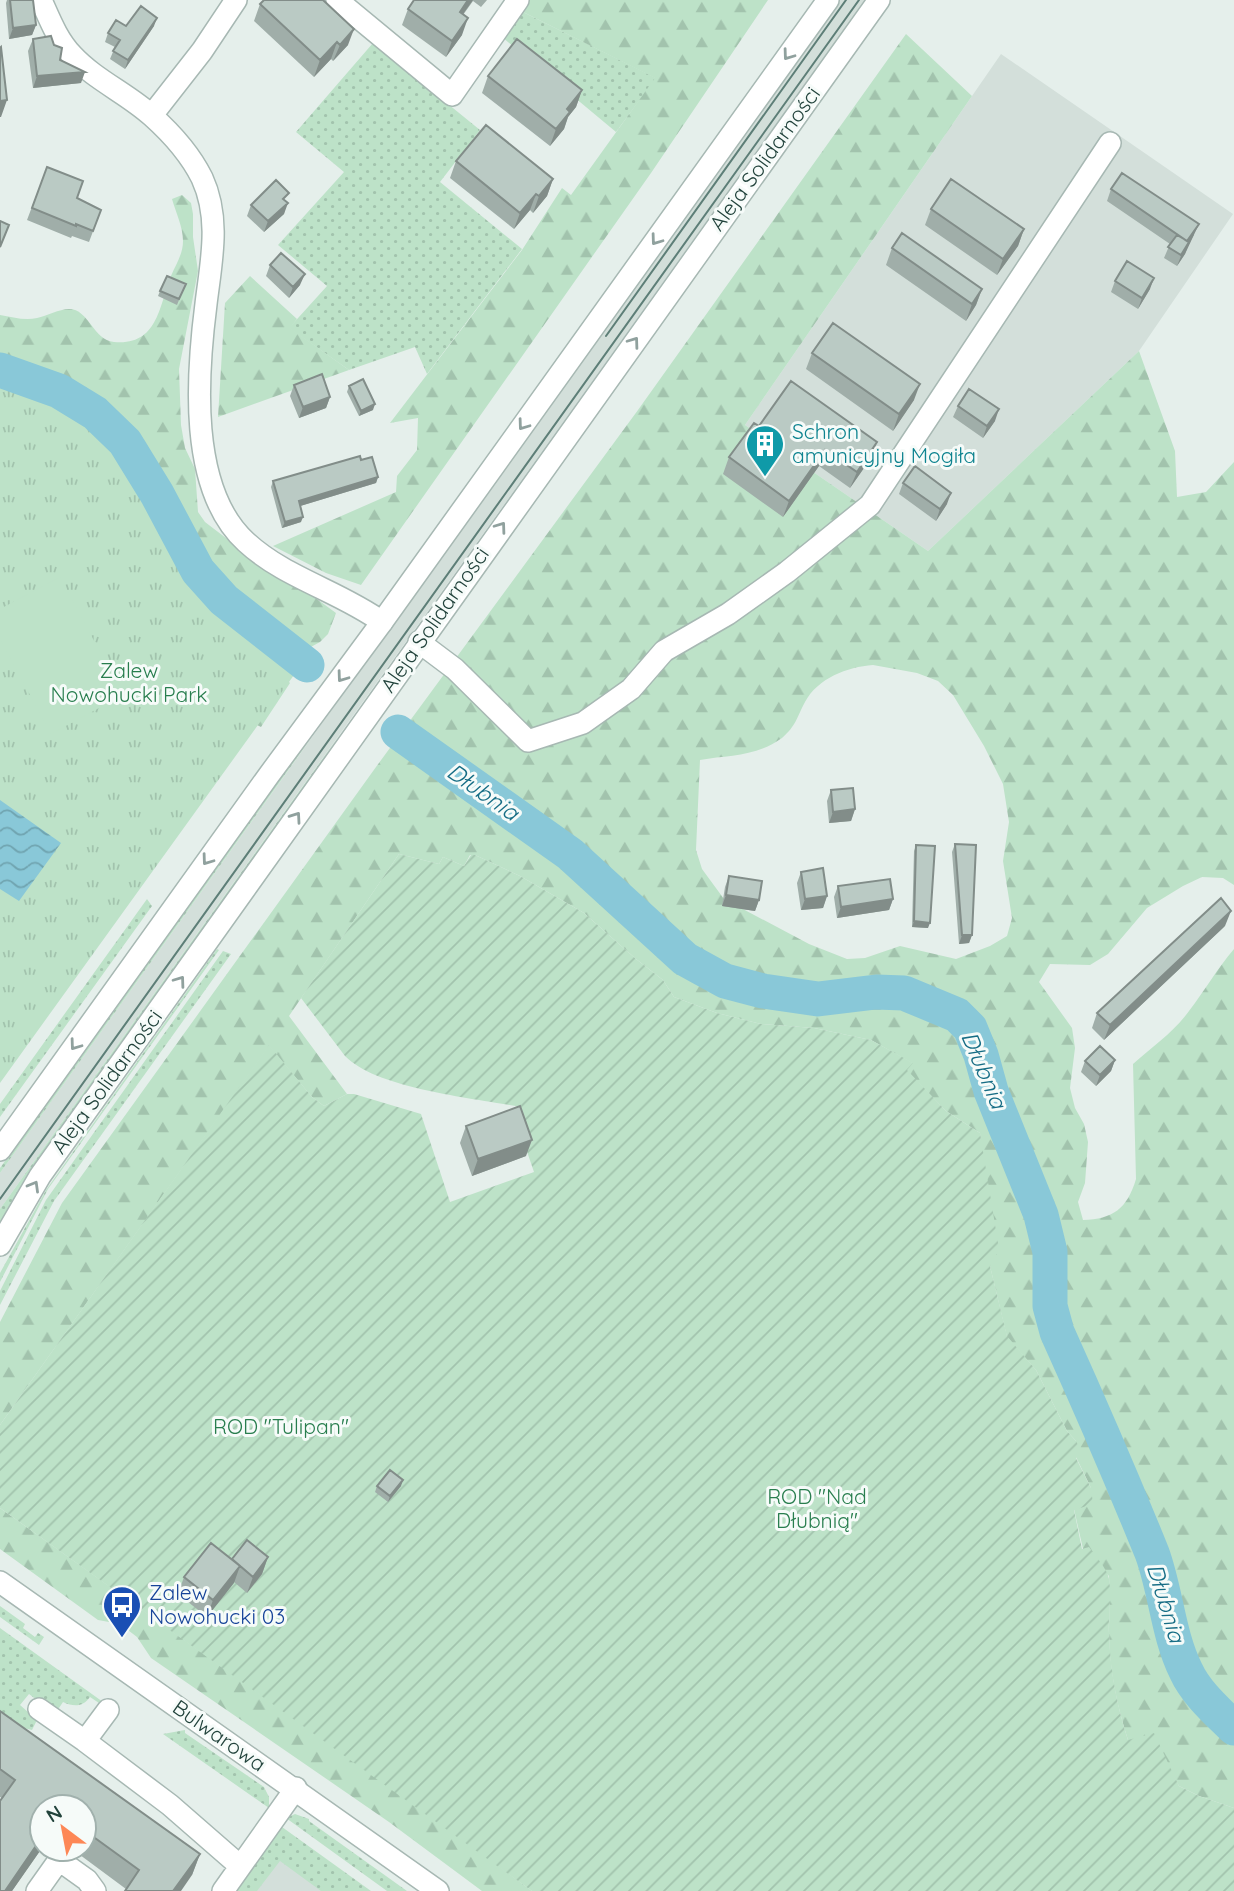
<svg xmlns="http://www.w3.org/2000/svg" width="1234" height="1891" font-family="Quicksand,sans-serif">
	<defs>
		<pattern id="grass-dots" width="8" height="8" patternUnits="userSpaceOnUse" patternTransform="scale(1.75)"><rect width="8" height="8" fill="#bde2c8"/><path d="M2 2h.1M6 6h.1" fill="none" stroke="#a2c3ad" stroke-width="1.8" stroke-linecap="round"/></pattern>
		<pattern id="forest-firs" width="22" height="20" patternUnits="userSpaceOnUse" patternTransform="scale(1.75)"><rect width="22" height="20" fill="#bde2c8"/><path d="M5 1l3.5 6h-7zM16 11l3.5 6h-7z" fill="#a2c3ad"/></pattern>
		<pattern id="park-tufts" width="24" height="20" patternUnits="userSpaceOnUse" patternTransform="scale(1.75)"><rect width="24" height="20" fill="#bde2c8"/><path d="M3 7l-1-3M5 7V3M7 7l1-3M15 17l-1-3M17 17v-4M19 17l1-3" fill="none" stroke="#a2c3ad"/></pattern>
		<pattern id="garden-furrows" width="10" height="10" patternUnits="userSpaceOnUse" patternTransform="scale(1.75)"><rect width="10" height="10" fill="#bde2c8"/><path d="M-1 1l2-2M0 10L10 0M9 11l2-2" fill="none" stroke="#a2c3ad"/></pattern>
		<pattern id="water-waves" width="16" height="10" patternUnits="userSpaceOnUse" patternTransform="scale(1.75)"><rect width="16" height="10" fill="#89c8d8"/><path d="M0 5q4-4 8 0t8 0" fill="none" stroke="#70a4b0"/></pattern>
	</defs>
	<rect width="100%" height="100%" fill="#e5efeb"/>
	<!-- built -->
	<path fill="#d3dfda" d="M840,0H865L0,1209V1173Z
		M1001,54L1233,214L1139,351L928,551L745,425Z
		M285,1845L351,1891H252Z"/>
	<!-- grass -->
	<path fill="url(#grass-dots)" d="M521,11L656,78L616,132L502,37Z
		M373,43L480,130L440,182L522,249L427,374L415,347L349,370L289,328L327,286L278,245L344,172L296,132Z
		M341,733L258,854L22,1184L0,1223V1209Z
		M312,737L0,1173V1168C103,1024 202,876 312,737Z
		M147,899L152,906L0,1117V1104Z
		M217,949L219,950L48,1189L0,1282V1273L46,1190Z
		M223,951L231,954L54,1201L0,1305V1291L46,1200Z
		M0,1606L25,1624L23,1628L35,1637L38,1633L44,1637L39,1645L0,1617Z
		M0,1628L103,1702L102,1705L90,1697C83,1707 74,1707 63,1702L55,1714L29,1694L20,1705L37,1720L32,1730L0,1722Z
		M185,1730V1733L264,1787L269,1797V1808L163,1734Z
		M295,1814L309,1819V1821L407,1891H387L286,1818Z
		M282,1827L371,1891H321L280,1861L257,1891H234Z"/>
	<!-- forest -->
	<path fill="url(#forest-firs)" fill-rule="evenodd" d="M529,0H768L651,173L361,585L326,573L273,546L396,492L397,476L417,450L418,418L390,423L522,250L562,188L571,195L655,78L521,11Z
		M906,34L972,96L745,425L928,551L1139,351L1175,451L1177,497L1206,492L1234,462V885L1223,878L1202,877L1183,886L1147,908L1108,954L1090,965L1050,964L1039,982L1072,1028L1075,1048L1070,1088L1075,1108L1084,1124L1088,1142L1085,1183L1078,1202L1083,1220C1113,1219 1127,1209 1136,1179L1133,1064C1152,1047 1174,1032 1189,1011C1205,990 1217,969 1234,949V1808L1199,1796L1179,1786L1167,1764L1128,1740C1117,1706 1109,1668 1109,1632C1109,1613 1110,1595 1109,1576L1083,1549L1074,1509L1091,1488L1076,1457V1441L1067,1431L1036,1370L1007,1337L990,1266L980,1133L946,1111L906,1070L912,1063L871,1040L814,1028L761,1024L717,1013L674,997L663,980L636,959L584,913L520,876L475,855H470L464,866L443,857L439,864L399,854L289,1016L347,1094L324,1106L312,1097L269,1046L0,1425V1322L62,1203L376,767L638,410ZM873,665L917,673L938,681L953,695L984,746L1003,784L1009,822L1003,861L1012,918L1007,936L990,946L956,959L900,946L865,958L847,959L809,944L724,899L702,869L696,850L700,760C729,755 756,757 782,738C796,726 797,717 805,702C818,678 847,667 873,665Z
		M182,195L191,203L193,214V237L198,271L179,369L181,425L185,448L195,469L198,512L205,522L265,568L288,578L336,613L328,634L320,642L274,667L290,683L261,727L251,722L0,444V315C12,317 25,321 37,318C47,316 59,309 69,309C89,309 93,340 114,342C158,346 159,306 171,276C176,264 183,254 183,241C183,227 176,213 172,199Z
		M250,276L297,319L290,328L349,370L218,417L225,303Z
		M0,1508L462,1839L532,1891H482L389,1822L151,1658L137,1637L120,1624L98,1620L0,1549Z"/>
	<!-- park -->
	<path fill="url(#park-tufts)" d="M0,369L69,394L110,424L134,479L203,576L312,650L0,1083Z"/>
	<!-- garden -->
	<path fill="url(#garden-furrows)" d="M399,854L439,864L443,857L464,866L471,855H475L520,876L584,913L636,959L663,980L674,997L717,1013L761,1024L814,1028L871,1040L913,1063L907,1070L946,1111L980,1133L999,1249L990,1266L1007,1336L1036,1370L1067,1431L1076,1441L1082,1453L1076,1458L1091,1488L1093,1504L1074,1510L1082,1549L1089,1547C1095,1556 1107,1568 1109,1579C1112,1597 1108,1615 1109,1633C1110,1670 1117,1706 1128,1740L1154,1733L1179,1786L1199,1796L1234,1808V1891H532L0,1508V1425L269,1045L312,1097L324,1106L347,1094H354L421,1114L450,1202L534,1172L522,1137L520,1107C474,1098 377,1089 345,1056L301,998Z"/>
	<!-- pitch -->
	<path fill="#bde2c8" d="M60,577L123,695L51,734L0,639V609Z"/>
	<!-- water -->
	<path fill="url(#water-waves)" d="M0,800L61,843L19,901L0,889Z"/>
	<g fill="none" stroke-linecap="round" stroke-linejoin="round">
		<!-- river -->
		<path stroke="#89c8d8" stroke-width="35" d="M0,370L59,391L95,413L125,442L157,494L198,571L224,600L307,665
			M398,732L570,854L685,959L725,981L763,991L818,999L876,992L904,993L957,1015L970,1028L981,1055L991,1091L1041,1215L1050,1252V1306L1057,1332C1090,1405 1122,1479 1152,1553C1166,1591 1168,1635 1186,1671C1196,1693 1217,1711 1234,1728"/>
		<defs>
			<path id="minor" d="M41,0C50,20 57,39 72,55C95,80 128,94 152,116C171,133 191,156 202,178C221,219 211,262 206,304C197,374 188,489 246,542C285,578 339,591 382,622
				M337,0L452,95L518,0
				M152,115L202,51L236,0
				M419,642L455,669L528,741L583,723L631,689L664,651L728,614L787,572L870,505L1110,143
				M39,1709L85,1741
				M108,1710L85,1741L170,1805L240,1866
				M37,1891L59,1860L87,1880L95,1891
				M223,1891L296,1788"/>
			<path id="tertiary" d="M0,1150L269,775L382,622L828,0
				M0,1245L40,1176L879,0
				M0,1582L438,1891"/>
		</defs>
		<!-- minor casing -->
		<use href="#minor" stroke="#a7b8b3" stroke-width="24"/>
		<!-- tertiary casing -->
		<use href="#tertiary" stroke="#a7b8b3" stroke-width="24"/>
		<!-- minor -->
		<use href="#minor" stroke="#fff" stroke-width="21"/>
		<!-- tertiary -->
		<use href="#tertiary" stroke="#fff" stroke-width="21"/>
		<!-- tram -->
		<path stroke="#5d7e77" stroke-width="2" d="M606,336L846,0
			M0,1199L859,0"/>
	</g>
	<!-- wall -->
	<path fill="#a0aea9" d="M7,0H33L36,25L32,35L9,39L6,3Z
		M414,0H487L481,7L473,1L463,15L462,35L446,57L402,25L408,9Z
		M260,4L348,45L333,61L331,59L314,77L254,21Z
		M126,26H154L125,69L110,59L115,47L105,42L108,33Z
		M33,39L60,60L81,83L33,88L28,51Z
		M488,76L582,90L576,107L568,117L564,129L550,146L482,93Z
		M456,161L553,179L547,196L533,213L530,210L514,229L450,178Z
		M47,167L77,198L101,210L89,242L72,236L71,238L27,220Z
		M1111,189L1194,235L1189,243L1185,254L1177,266L1164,258L1170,244L1107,201Z
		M286,201L284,214L264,232L247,216L251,205Z
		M931,209L1024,229L1018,246L997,275L925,225Z
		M892,248L982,289L976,305L966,321L886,265Z
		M270,265L300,285L289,298L266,276Z
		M1115,281L1150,289L1138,309L1111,292Z
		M183,290L177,305L158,296L160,291Z
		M812,353L914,400L893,431L806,369Z
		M294,385L330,397L326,408L299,418L290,396Z
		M349,386L373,410L359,416L347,392Z
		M958,406L995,421L983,438L953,417Z
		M759,426L871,458L850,488L819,466L783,517L723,474L729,457Z
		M361,460L378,477L376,483L300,506L301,522L282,528L271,487L273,481Z
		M903,483L947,504L936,521L899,494Z
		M831,790L855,809L851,821L829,823L827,801Z
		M955,844L972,935L969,943L959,944L952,852Z
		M916,845L928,928L912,927L914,851Z
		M801,872L827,896L823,908L801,910L797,883Z
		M729,876L759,900L755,911L722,906L725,887Z
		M838,886L893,899L889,910L837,918L834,897Z
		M1225,926L1104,1040L1092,1028L1097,1013Z
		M1115,1060L1111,1071L1096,1086L1081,1072L1085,1061Z
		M466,1126L526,1156L472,1176L460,1143Z
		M377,1486H401L388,1502L375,1492Z
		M268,1557L262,1574L247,1593L234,1582L207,1617L178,1594L184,1577L231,1560Z
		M0,1711L200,1854L192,1875L126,1889L72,1849H84V1807H42V1848L12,1891H0L2,1798L0,1797Z"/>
	<!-- shaded-wall -->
	<path fill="#828d89" d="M468,0H473L453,28L460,12Z
		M157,18L154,26L125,69L128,60Z
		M468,18L462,35L446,57L452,41Z
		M36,25L32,35L9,39L13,28Z
		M354,29L348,45L333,61L340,45Z
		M337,42L331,59L314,77L320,60Z
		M85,72L81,83L33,88L37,76Z
		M582,90L576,107L568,117L564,129L550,146L556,129L567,109Z
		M7,100L1,117H0V101Z
		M553,179L547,196L533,213L539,196Z
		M536,194L530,210L514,229L520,213Z
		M288,203L284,214L264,232L268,221Z
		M1199,224L1185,254L1177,266L1187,241Z
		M1024,229L1018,246L997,275L1003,259Z
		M305,274L300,285L289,298L293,287Z
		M1154,278L1150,289L1138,309L1142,298Z
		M982,289L976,305L966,321L972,304Z
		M920,384L914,400L893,431L899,414Z
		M330,397L326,408L299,418L303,407Z
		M375,404L373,410L359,416L361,411Z
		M999,409L995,421L983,438L987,426Z
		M877,442L871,458L850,488L857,472Z
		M825,450L819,466L783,517L789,501Z
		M378,477L376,483L297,507L299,501Z
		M951,493L947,504L936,521L940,509Z
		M303,517L301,522L282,528L285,522Z
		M855,809L851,821L829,823L833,812Z
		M726,895L759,900L755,911L722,906Z
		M827,896L823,908L801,910L805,899Z
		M893,899L889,910L837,918L841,907Z
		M1231,911L1225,926L1104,1040L1110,1025Z
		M914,921L930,923L928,928L912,927Z
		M962,935H972L969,943L959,944Z
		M1115,1060L1111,1071L1096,1086L1100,1075Z
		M532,1140L526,1156L472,1176L478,1159Z
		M403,1480L401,1486L388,1502L390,1496Z
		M268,1557L262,1574L247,1593L253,1577Z
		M240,1566L234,1583L207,1617L213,1600Z
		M42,1837V1848L12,1891H5Z
		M200,1854L192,1875L181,1891H173Z"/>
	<!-- building -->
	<path fill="#bacac4" stroke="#828d89" stroke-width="2" d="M10,0H33L36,25L13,28Z
		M264,0H323L354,29L340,45L337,42L320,60L260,4Z
		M414,0H468L460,12L468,18L452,41L408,9Z
		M141,6L157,18L128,60L113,51L120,40L108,33L116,20L126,26Z
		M51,36L54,45L62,48L60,60L85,72L37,76L33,39Z
		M517,39L582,90L567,109L570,112L556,129L488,76Z
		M1,47L7,100L0,101V48Z
		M486,125L553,179L539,196L536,194L520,213L456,161Z
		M47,167L83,181L77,198L101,210L93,231L76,224V226L32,208Z
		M1122,173L1199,224L1187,241L1111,189Z
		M951,179L1024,229L1003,259L931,209Z
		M276,180L289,193L283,199L288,203L268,221L251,205Z
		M0,221L9,225L0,247Z
		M902,233L982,289L972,304L892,248Z
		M1177,235L1189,242L1181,255L1168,247Z
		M281,253L305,274L293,287L270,265Z
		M1127,261L1154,278L1142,298L1115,281Z
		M167,276L186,284L179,299L160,291Z
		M833,323L920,384L899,414L812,353Z
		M322,374L330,397L303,407L294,385Z
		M363,379L375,404L361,411L349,386Z
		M791,381L877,442L857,472L825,450L789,501L729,457L754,423L759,426Z
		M969,389L999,409L987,426L958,406Z
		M360,456L361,460L372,457L378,477L299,501L303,517L285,522L273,481Z
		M915,466L951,493L940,509L903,483Z
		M853,788L855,809L833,812L831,790Z
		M955,844L976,845L972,935H962Z
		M916,845L935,846L930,923L914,921Z
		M823,868L827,896L805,899L801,872Z
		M729,876L762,881L759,900L726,895Z
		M890,879L893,899L841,907L838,886Z
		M1221,898L1231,911L1110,1025L1097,1013Z
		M1100,1046L1115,1060L1100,1075L1085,1061Z
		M520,1106L532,1140L478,1159L466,1126Z
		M390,1470L403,1480L390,1496L377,1486Z
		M247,1540L268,1557L253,1577L232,1559Z
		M211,1543L240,1566L213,1600L184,1577Z
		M0,1711L200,1854L173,1891H125L139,1870L84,1830V1807H42V1837L5,1891H0V1801L15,1780L0,1769Z"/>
	<!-- one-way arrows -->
	<defs><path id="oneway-chevron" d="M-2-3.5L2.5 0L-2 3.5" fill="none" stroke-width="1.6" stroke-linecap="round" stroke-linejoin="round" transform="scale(1.75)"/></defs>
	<g stroke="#90a19e">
		<use href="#oneway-chevron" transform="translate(788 55) rotate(126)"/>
		<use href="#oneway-chevron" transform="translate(656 240) rotate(126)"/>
		<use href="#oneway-chevron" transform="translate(634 342) rotate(-54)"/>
		<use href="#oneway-chevron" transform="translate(523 425) rotate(126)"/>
		<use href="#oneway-chevron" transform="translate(501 527) rotate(-54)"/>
		<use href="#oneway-chevron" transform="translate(342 677) rotate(126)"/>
		<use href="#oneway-chevron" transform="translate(296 817) rotate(-55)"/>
		<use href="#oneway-chevron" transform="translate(207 860) rotate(126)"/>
		<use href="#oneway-chevron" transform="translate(180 981) rotate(-54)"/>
		<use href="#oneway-chevron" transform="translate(75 1045) rotate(126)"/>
		<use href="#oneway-chevron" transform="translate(34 1186) rotate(-60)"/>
	</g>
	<!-- icons -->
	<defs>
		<symbol id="building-pin" viewBox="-11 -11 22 30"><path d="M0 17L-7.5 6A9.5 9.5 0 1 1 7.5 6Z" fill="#0f9aa8" stroke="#f6fbf9"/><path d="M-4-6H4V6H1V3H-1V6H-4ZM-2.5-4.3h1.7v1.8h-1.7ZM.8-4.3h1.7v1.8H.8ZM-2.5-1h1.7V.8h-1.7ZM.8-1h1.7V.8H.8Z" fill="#fff"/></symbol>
		<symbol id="bus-pin" viewBox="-11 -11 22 30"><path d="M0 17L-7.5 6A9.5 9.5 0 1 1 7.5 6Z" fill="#1a4fb4" stroke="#f6fbf9"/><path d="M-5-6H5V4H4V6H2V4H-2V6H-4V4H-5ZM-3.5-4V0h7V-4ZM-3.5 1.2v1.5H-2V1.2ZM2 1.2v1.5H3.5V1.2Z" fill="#fff"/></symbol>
	</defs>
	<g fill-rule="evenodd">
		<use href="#building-pin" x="743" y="422" width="44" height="60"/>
		<use href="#bus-pin" x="100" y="1583" width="44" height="60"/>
	</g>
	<g text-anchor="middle" stroke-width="6" stroke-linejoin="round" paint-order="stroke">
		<!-- street labels -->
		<g font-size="21" fill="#22433c" stroke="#f6fbf9">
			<text transform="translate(765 159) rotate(-54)" y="7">Aleja Solidarności</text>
			<text transform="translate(435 620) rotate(-55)" y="7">Aleja Solidarności</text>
			<text transform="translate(107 1082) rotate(-54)" y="7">Aleja Solidarności</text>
			<text transform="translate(219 1736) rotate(35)" y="7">Bulwarowa</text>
		</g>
		<!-- culture labels -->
		<g font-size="21" fill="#0d838f" stroke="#f6fbf9" text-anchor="start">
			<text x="792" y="439">Schron<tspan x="792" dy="24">amunicyjny Mogiła</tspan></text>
		</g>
		<!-- park labels -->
		<g font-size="21" fill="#287e4e" stroke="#f6fbf9">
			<text x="129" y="678">Zalew<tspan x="129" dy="24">Nowohucki Park</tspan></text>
			<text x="281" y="1434">ROD "Tulipan"</text>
			<text x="817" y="1504">ROD "Nad<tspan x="817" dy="24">Dłubnią"</tspan></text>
		</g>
		<!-- transit labels -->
		<g font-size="21" fill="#164399" stroke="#f6fbf9" text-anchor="start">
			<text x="149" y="1600">Zalew<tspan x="149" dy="24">Nowohucki 03</tspan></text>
		</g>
		<!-- water labels -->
		<g font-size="23" font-style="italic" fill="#166d85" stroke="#f6fbf9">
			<text transform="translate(483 792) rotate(35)" y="8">Dłubnia</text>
			<text transform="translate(984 1070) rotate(67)" y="8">Dłubnia</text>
			<text transform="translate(1166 1603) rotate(73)" y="8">Dłubnia</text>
		</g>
	</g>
	<!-- north arrow -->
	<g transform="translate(63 1828) rotate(328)"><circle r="33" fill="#f6fbf9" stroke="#a1b1ad" stroke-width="2"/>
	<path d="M0-5L12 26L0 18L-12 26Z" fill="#fd8756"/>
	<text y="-10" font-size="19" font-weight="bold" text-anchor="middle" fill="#22433c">N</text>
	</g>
</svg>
